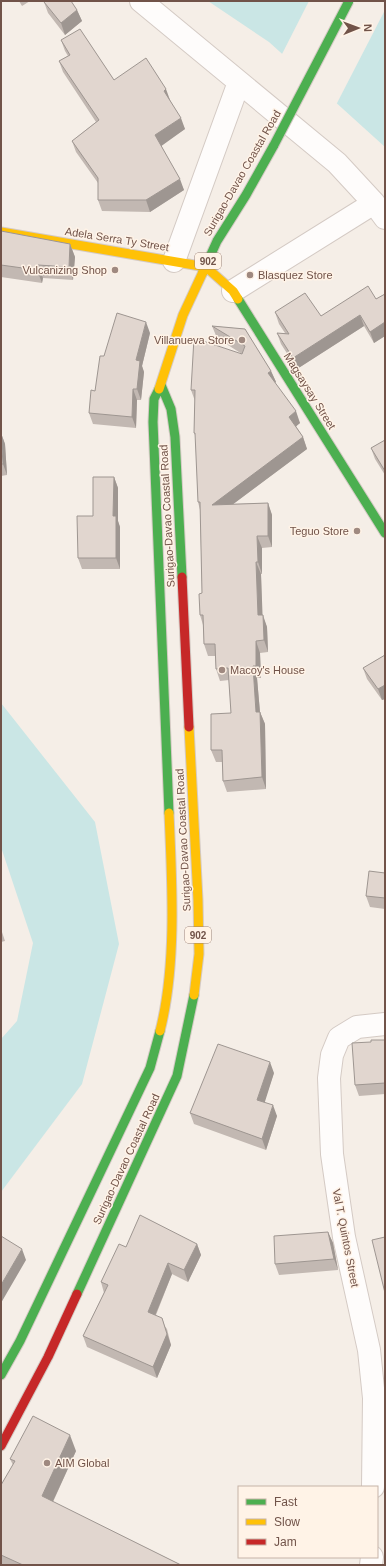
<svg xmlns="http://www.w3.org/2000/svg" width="386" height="1566" font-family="Helvetica,sans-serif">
	<rect width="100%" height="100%" fill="#f5eee7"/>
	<!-- water -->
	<path fill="#cae6e5" d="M208,1H385V147L269,42Z
		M1,703L95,822L119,944L82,1084L1,1192V1039L17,1021L33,943L1,847Z"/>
	<!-- pier -->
	<path fill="#f5eee7" d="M309,1H385V10L336,105L281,56Z"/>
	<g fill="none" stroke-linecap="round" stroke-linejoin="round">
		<defs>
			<path id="street" d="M141,1L337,163L374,203L385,218
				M174,261L239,82
				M233,291L374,203
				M373,1487L374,1398L369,1350L344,1237L332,1154L329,1078L332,1055L339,1038L357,1027L385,1024
				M371,1565L372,1557"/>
			<path id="fast" d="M203,272L217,241L246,195L274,145
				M238,299L385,533
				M161,385L171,409L175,437L182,577
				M159,389L154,399L153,422L169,813
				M77,1294L177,1076L194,995
				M1,1375L20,1341L150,1068L160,1031"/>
			<path id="slow" d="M1,232L206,267L233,291L238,299
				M159,389L183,315L203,272
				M189,727L198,900L199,954L194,995
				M160,1031C177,964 172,882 169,813"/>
			<path id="jam" d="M182,577L189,727
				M1,1446L48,1357L77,1294"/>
		</defs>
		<!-- street casing -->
		<use href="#street" stroke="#d4cac4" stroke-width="24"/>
		<!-- fast casing -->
		<use href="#fast" stroke="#d4cac4" stroke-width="11"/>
		<!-- slow casing -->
		<use href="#slow" stroke="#d4cac4" stroke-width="11"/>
		<!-- jam casing -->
		<use href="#jam" stroke="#d4cac4" stroke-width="11"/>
		<!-- street -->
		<use href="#street" stroke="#fefcfb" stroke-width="22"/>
		<!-- fast -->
		<use href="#fast" stroke="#4caf50" stroke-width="9"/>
		<!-- slow -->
		<use href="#slow" stroke="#ffc107" stroke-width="9"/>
		<!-- jam -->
		<use href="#jam" stroke="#c62828" stroke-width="9"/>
		<defs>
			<path id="fast-bridge" d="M274,145L349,1"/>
		</defs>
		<!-- fast-bridge casing -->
		<use href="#fast-bridge" stroke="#d4c9c4" stroke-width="11" stroke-linecap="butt"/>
		<!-- fast-bridge -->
		<use href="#fast-bridge" stroke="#4caf50" stroke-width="9"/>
	</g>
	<!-- wall -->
	<path fill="#c2b8b2" d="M19,1H30L22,6Z
		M44,2L77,10L82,21L65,35L48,13Z
		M61,40L114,80L170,100L185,129L161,145L184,190L150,212L102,211L98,200V183L76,152L72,141L96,122L63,72L59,61L68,56L65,51Z
		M1,231L70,244L75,257L73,280L43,278L42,283L1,277Z
		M385,294V336L374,343L364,326L297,369L281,344L277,333H285L279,324L275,312L321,316L376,299Z
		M212,326L245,329L271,371L276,382L275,383L300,423L296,426L303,437L307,449L233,504L268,503L272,515V547L262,548V574H261L262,615L267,627L268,652L260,653L261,678H257L260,712L265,724L266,789L227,792L223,781L222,762H216L211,750L231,713L229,680L220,681L216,669L215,656H208L204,644L203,625L200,615L202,593L200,510L198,502L196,437L194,433L195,401L191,390L242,354L217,338Z
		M150,333L142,366L144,372L141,400H137L136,428L93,424L89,413L95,391L104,356Z
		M1,433L5,444L7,475L1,476Z
		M385,440V475L375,459L371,448Z
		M114,477L118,488V521L120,527V569H82L78,558L93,516Z
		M385,655V699L382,700L367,679L363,668Z
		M385,873V909L370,907L366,896Z
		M1,929L5,941L1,942Z
		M385,1040V1094L359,1096L355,1085L371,1042Z
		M274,1073L264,1102L277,1116L266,1150L194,1124L190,1113Z
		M328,1232L333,1243L338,1270L279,1275L275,1264Z
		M197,1244L201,1255L188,1282L172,1274L156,1315L167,1329L171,1345L157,1378L87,1347L83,1336L104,1293L101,1282L126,1247Z
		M76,1451L53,1502L181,1565H1V1485L13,1465L10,1459Z"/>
	<!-- shaded-wall -->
	<path fill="#9e9691" d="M77,10L82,21L65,35L61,23Z
		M166,89L170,100L168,102L164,91Z
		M181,118L185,129L160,147L155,135Z
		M180,179L184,190L150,212L146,200Z
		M70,244L75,257L73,280L69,267Z
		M38,265L43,278L42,283L37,270Z
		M1,313L2,315L1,328Z
		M360,315L364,326L297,369L293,358Z
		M146,322L150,333L142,366L144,372L141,400L137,389L136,360Z
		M385,322V336L374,343L370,332Z
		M271,371L276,382L272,385L268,373Z
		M133,389L137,400L136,428L132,417Z
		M296,411L300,423L293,429L289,417Z
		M1,433L5,444L7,475L3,464Z
		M303,437L307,449L216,517L212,505Z
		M114,477L118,488V521L120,527V569L116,558L113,516Z
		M268,503L272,515V547L268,536Z
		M257,536L262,548V574L258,562Z
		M256,562L261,574L263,627L258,615Z
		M263,615L267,627L268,652L264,640Z
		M256,641L260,653L261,678L256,666Z
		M253,666L257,678L261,724L256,712Z
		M385,685V699L382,700L378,689Z
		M260,712L265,724L266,789L262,777Z
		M270,1062L274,1073L262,1111L257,1100Z
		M273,1105L277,1116L266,1150L262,1139Z
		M328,1232L333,1243L338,1270L334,1259Z
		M197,1244L201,1255L188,1282L184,1270Z
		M22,1249L26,1260L1,1303V1285Z
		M168,1263L172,1274L152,1323L148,1312Z
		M162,1318L171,1345L157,1378L153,1367Z
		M70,1435L76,1451L48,1512L42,1496Z"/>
	<!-- building -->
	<path fill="#e1d6cf" stroke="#9e9691" d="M46,1H71L77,10L61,23L44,2Z
		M80,29L114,80L146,58L166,89L164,91L181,118L155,135L180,179L146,200H98V178L72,141L99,120L59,61L70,55L61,40Z
		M1,231L70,244L69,267L38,265L37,270L1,265Z
		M368,286L376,299L385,294V322L370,332L360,315L293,358L277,333L289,334L275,312L305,293L321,316Z
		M117,313L146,322L136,360L140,361L137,389H133L132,417L89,413L91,390L95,391L100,356H104Z
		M212,326L245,329L271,371L268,373L296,411L289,417L303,437L212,505L268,503V536H257L258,562H256L258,615H263L264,640L256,641V666H253L256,712H260L262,777L223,781L222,750H211V714L231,713L228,668L216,669L215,644H204L203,615H200L199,594L202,593L200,502H198L195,433H194L195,390H191L194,338L242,354L245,346Z
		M1,433L3,464H1Z
		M385,440V471L371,448Z
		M93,477H114L113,516H116V558H78L77,516H93Z
		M385,655V685L378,689L363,668Z
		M369,871L385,873V898L366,896Z
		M371,1040H385V1083L355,1085L352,1043L371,1042Z
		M218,1044L270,1062L257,1100L273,1105L262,1139L190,1113Z
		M140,1215L197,1244L184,1270L168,1263L148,1312L162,1318L167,1334L153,1367L83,1336L108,1285L101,1282L119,1244L126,1247Z
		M328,1232L334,1259L275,1264L274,1236Z
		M1,1236L22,1249L1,1285Z
		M385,1237V1293L372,1240Z
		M33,1416L70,1435L42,1496L181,1565H23L1,1555V1485L15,1461L10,1459Z"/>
	<!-- markers -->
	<g fill="#9f8980" stroke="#fff3e7" stroke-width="1.5">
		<circle cx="115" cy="270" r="4"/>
		<circle cx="250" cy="275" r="4"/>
		<circle cx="242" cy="340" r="4"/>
		<circle cx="357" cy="531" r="4"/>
		<circle cx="222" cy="670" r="4"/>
		<circle cx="47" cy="1463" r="4"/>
	</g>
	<g text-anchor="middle" stroke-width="3" stroke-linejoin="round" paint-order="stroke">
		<!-- shield labels -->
		<g fill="#fff3e7" stroke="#9c8378" stroke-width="1">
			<rect x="195" y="253" width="26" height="16" rx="3"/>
			<rect x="185" y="927" width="26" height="16" rx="3"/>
		</g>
		<g font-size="10" font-weight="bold" fill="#715349">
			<text x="208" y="265">902</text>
			<text x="198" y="939">902</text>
		</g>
		<!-- street labels -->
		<g font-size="11" fill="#715349" stroke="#fff3e7">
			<text transform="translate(242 173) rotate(-60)" y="4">Surigao-Davao Coastal Road</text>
			<text transform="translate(117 239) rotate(9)" y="4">Adela Serra Ty Street</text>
			<text transform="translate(310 391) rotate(58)" y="4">Magsaysay Street</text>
			<text transform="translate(167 516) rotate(-93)" y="4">Surigao-Davao Coastal Road</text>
			<text transform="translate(183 840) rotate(-93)" y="4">Surigao-Davao Coastal Road</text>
			<text transform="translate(126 1159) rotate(-65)" y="4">Surigao-Davao Coastal Road</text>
			<text transform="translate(346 1238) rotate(79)" y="4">Val T. Quintos Street</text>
		</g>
		<!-- poi labels -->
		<g font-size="11" fill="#715349" stroke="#fff3e7" text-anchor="end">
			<text x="107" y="274">Vulcanizing Shop</text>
			<text x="258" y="279" text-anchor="start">Blasquez Store</text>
			<text x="234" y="344">Villanueva Store</text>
			<text x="349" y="535">Teguo Store</text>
			<text x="230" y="674" text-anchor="start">Macoy's House</text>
			<text x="55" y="1467" text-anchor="start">AIM Global</text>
		</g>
	</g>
	<!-- border -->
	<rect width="386" height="1566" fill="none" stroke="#715349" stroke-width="4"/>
	<!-- legend -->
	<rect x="238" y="1486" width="140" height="72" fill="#fff3e7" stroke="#c6b3a8"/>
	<rect x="246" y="1499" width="20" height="6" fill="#4caf50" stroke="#c6b3a8"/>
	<text x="274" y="1506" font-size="12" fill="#715349">Fast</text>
	<rect x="246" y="1519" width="20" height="6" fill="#ffc107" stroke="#c6b3a8"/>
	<text x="274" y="1526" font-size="12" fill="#715349">Slow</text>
	<rect x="246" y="1539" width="20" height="6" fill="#c62828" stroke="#c6b3a8"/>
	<text x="274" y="1546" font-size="12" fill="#715349">Jam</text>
	<!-- north arrow -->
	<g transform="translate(358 28) rotate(89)" stroke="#fff3e7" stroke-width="3" paint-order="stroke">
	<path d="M0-3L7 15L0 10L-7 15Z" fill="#715349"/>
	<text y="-6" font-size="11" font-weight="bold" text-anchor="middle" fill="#715349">N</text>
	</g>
</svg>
